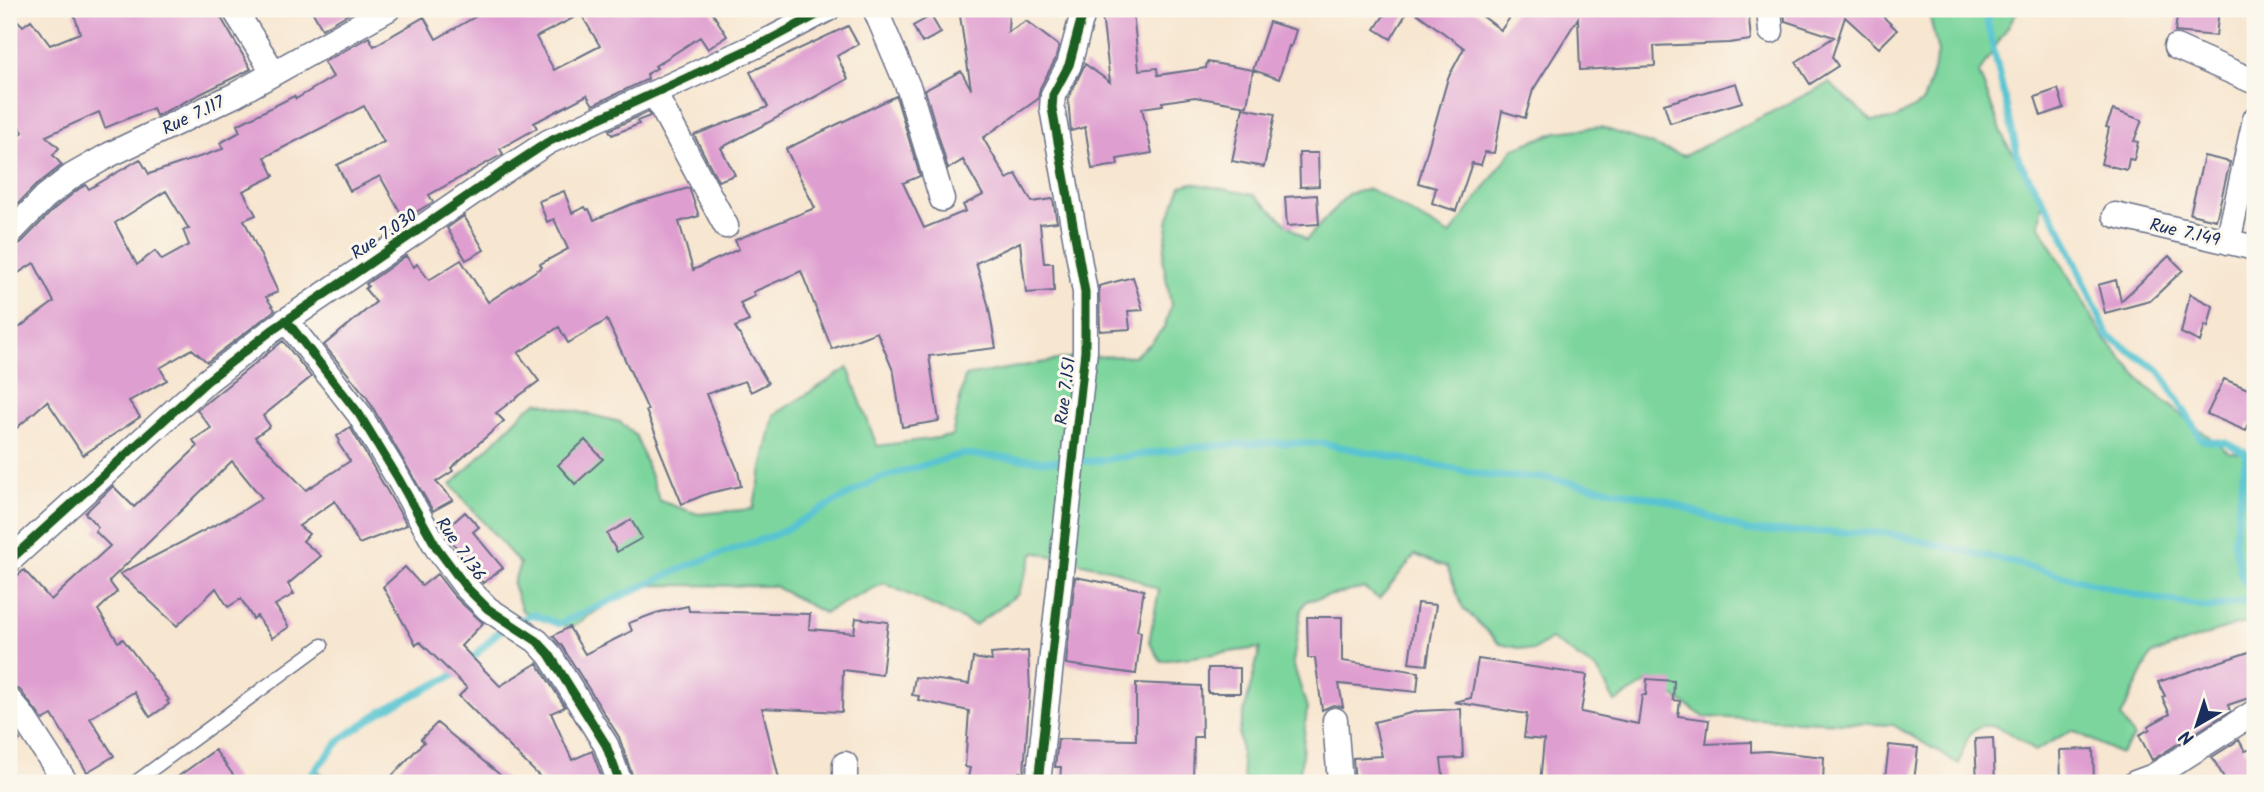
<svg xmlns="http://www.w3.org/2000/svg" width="2264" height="792" font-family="Kalam,sans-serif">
	<rect width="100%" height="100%" fill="#fbf7ec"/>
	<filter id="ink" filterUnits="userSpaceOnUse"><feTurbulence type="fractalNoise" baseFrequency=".0143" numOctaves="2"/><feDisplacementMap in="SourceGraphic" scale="14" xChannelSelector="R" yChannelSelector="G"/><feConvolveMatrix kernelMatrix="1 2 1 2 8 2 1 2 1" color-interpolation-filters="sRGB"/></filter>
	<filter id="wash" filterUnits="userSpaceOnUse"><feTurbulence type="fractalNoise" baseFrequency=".00686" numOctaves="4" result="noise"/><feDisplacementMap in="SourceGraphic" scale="28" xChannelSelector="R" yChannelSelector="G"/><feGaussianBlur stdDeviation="1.57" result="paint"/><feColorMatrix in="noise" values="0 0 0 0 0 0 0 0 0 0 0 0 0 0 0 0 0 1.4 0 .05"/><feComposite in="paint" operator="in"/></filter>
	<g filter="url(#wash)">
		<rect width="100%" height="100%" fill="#f7e6d0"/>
		<!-- green -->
		<path fill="#7bd59c" stroke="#4b827d" stroke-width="2" d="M1928,9H2019L1979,73L2006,143L2043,196L2039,224L2104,338L2147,387L2228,452L2255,454V621L2233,626L2151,655L2121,717L2134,738L2120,754L2072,730L2035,751C2020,740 1988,712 1971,733C1965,741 1962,755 1959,764L1893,725L1704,717L1651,680L1615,702L1598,671L1551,639L1533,651L1500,644L1463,608L1447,567L1415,555L1379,599L1364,588L1306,601L1301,610L1293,663L1307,708L1299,783H1244L1239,733L1260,648L1161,661L1149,642L1159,590L1117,571L1034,552L1018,594L975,625L884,583L824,613L774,586L655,585L633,588L570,628L522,611L513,584L520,564L451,485L528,408L538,402L620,422L636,436L660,501L698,514L753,509L774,415L848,368L877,446L952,436L965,376L1075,357L1134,356L1151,343L1165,326L1171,305L1163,261L1169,218L1181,186L1192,183L1254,195L1306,240L1348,194L1370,189L1450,235L1514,148L1557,132L1601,127L1684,156L1829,83L1872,121L1895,119L1923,102L1937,58L1938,52Z
			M315,769L335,783H299Z"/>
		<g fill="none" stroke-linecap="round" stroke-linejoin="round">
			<!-- stream -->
			<path stroke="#59c4d2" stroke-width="7" d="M1991,9L1987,21L2019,161L2062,232L2108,336L2160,371L2202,440L2227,443L2246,453L2234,542L2242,579L2255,592
				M519,621L532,614L559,624L692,564L777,534L877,479L962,454L1047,461H1094L1205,446L1275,443H1321L1490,476L1547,478L1664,500L1748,531L1886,533L2011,562L2141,596L2210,608L2255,599
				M468,663L497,633L508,627
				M304,783L341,739L382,711L460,672"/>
		</g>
		<g id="blocks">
			<!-- building -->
			<path fill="#df9ed0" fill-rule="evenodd" d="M89,9H216L251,69L156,116L153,108L105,128L99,112L46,136L59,148L53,155L62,165L34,187L9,213V148L23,132L9,115V12L23,26L31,20L50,45L80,33L74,14Z
				M311,9H347L350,13L322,29Z
				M478,9H710L727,36L708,49L700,37L655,66L657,68L647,74L648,79L593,105L587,95L534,123L537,128L500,149L503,154L429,195L433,202L404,219L380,176L350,191L337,165L384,142L364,106L265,157L274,176L243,191L256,215L244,220L278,292L266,297L275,310L207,362L192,349L160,368L167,380L129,401L140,417L83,455L47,401L9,435V335L54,302L34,263L9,279V248L20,244L55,208L80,188L86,185L89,189L140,159L149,174L223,149L220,143L240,132L237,125L294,96L296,99L333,77L324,62L369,37L374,46L424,17L436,39L480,14ZM581,14L600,46L554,70L536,37ZM166,191L189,229L183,230L189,245L162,260L155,251L137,265L115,223Z
				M959,9H1009L1008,32L1026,21L1059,46L1055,60L1040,88L1038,99L983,138L1007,179L1016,174L1032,202L1053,199L1057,222L1040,224L1044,263H1053L1054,291L1026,293L1020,242L976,263L988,304L996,348L929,356L939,421L902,427L894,373L877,332L832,349L801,271L753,292L755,296L740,303L749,321L735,327L768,383L751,392L745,381L706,394L738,471L741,486L709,493L682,504L657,443L659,442L646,411L648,410L607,320L568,343L559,327L518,353L539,381L496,413L504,421L451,468L453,471L436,482L453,500L433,511L366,396L324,345L376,302L365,289L368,286L366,284L406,256L414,267L417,264L429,280L461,260L488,302L542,267L540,264L568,249L554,219L547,222L539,201L564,191L572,213L585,207L587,210L589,209L594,220L632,204L689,188L699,216L679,222L693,270L739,249L735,240L815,208L786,149L896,96L920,176L903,183L924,228L966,211L963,205L983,195L963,160L948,169L925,90L961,71L971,89Z
				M1388,9H1409L1391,39L1375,29Z
				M1411,9H1473L1501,30L1516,9H1748L1751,40L1729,43L1654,46L1655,66L1580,70L1578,18L1533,90L1525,118L1502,111L1494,153L1485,152L1481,165L1472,163L1456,211L1432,203L1436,188L1418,183L1448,78L1464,48Z
				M1784,9H1875L1897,30L1879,48L1845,17L1832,57L1838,66L1810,84L1796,62L1834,37L1785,21Z
				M2178,9H2219L2216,36L2175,32Z
				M1133,12L1139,70L1157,68L1158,75L1206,68L1207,62L1253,70L1247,106L1195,97L1162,102L1163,105L1142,108L1152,153L1117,159L1118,165L1092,169L1085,127L1071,131L1068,99L1085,64L1110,82L1102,15Z
				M931,16L941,33L922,43L913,26Z
				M1269,22L1296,30L1291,47L1289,46L1279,79L1253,70Z
				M848,26L858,44L837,56L848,79L721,148L735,175L718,181L694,135L768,107L750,72Z
				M1736,83L1742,102L1670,123L1664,104Z
				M2058,89L2064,108L2041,116L2035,97Z
				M1243,108L1275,114L1264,167L1232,161Z
				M2113,110L2142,120L2134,141L2138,142L2134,160L2129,159L2127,170L2101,164L2109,128L2106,127Z
				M648,112L650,116L637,121L639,124L612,135L609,130Z
				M1299,153H1318L1319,186L1300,187Z
				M2204,156L2230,162L2216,220L2190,214Z
				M1317,195L1319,224L1287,226L1285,197Z
				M464,216L484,250L466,260L447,228Z
				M2169,256L2183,270L2150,301L2105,313L2098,285L2116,280L2121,301Z
				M1133,277L1143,310L1128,311L1130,329L1100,331L1099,286Z
				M2190,294L2213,306L2208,327L2205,325L2200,342L2181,333Z
				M283,341L311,377L263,416L270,426L255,437L306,490L350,461L338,443L340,441L337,436L350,427L407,525L359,544L335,501L299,526L309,534L303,541L321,556L288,584L294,594L275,605L289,627L272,638L257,616L253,619L241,599L228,607L216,588L177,626L120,574L242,511L262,498L232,461L109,581L117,592L98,610L118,642L123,639L169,700L167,701L169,704L150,717L134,692L90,718L114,756L87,772L52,715L43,720L20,690L9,685V583L24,570L51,600L110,546L95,531L98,527L85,513L113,486L134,507L197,447L193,440L211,428L197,410Z
				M2224,379L2255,392V427L2249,423L2246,431L2207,414Z
				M585,440L603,459L575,484L558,465Z
				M465,512L479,527L473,532L503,568L483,583L444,531Z
				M631,520L642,538L617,552L607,534Z
				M405,567L422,586L437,574L455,597L483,623L461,646L500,686L537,663L565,707L551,713L572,760L592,751L604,783H546L459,696L467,688L420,642L416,645L383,587Z
				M1075,577L1144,590L1137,631L1141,632L1136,674L1066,664Z
				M1417,603L1436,605L1427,665L1409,663Z
				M688,606L689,611L810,614L809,629L854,633L856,618L888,622L882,675L843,670L842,712L762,708L780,783H635L619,737L562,646L553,636L569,627L585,654L632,631L629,623L656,613Z
				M1307,617H1342V661L1419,672L1417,692L1339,684L1343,707L1333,705L1322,710L1315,658H1308Z
				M2255,650V696L2228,705L2230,711L2152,760L2139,735L2150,729L2148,726L2170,714L2162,697L2165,696L2158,682Z
				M1028,651L1030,689L1024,772H1019L1018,783H967L970,768L965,767L969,711L918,700L919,696L912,695L915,677L969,684L973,658L992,661L991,654Z
				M1478,659L1587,675L1581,712L1638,724L1642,695H1646L1647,679L1674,681L1673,700L1680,701L1678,716L1709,720L1706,744L1751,742V752L1768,751L1824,757L1823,783H1540L1544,740L1524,738L1527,714L1454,702L1471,698Z
				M1208,668H1240V693H1208Z
				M1136,683L1201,686L1202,737H1194L1193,783H1060L1061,767H1055L1058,739L1136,740Z
				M1461,709L1463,758L1441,759L1444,783H1355L1353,758L1382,756L1374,722L1419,711Z
				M9,722L20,740L9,750Z
				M437,723L510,783H385L424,742L421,739Z
				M1993,738L1995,783H1977L1975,739Z
				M2239,740L2245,751L2255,748V783H2227L2212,757Z
				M1889,745L1918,748L1914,781L1885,778Z
				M2093,749L2094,783H2061L2060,750Z
				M215,750L239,783H169Z"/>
		</g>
	</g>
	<g filter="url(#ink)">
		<use href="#blocks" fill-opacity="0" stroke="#686f86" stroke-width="2"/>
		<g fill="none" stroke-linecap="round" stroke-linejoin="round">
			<defs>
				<path id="lane" d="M134,783L322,645"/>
				<path id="street" d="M234,9L274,73
					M875,9L909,89L942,199
					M1769,9L1771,31
					M2176,47L2255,82
					M654,93L726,226
					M2115,215L2255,248
					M9,234L45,197L72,176L109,155L235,95L388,9
					M2228,242L2255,119
					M286,320L359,414L398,478L437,548L466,587L488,609L537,641L549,654L606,745L620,783
					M9,561L207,381L271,331L507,169L548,142L773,38L828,9
					M9,700L22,715L66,783
					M1335,720L1340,783
					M845,764V783
					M1038,783L1085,351V292L1052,108L1053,95L1069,65L1084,9
					M2135,783L2154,776L2255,712"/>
			</defs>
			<!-- lane casing -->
			<use href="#lane" stroke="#686f86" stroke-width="15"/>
			<!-- street casing -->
			<use href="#street" stroke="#686f86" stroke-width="27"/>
			<!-- lane -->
			<use href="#lane" stroke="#fff" stroke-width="12"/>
			<!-- street -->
			<use href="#street" stroke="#fff" stroke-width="24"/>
			<defs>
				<path id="cycleway" d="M286,320L359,414L398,478L437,548L466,587L488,609L537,641L549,654L606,745L620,783
					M9,561L207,381L271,331L507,169L548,142L773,38L828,9
					M1038,783L1085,351V292L1052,108L1053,95L1069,65L1084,9"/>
			</defs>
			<!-- cycleway casing -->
			<use href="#cycleway" stroke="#fbf7ec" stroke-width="13"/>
			<!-- cycleway -->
			<use href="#cycleway" stroke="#1b5e20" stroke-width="9"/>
		</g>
	</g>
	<g text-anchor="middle" stroke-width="6" stroke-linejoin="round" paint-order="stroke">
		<!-- street labels -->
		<g font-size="18" fill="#1b2f5e" stroke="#fbf7ec">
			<text transform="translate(193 115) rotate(-26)" y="6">Rue 7.117</text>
			<text transform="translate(2185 232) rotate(13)" y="6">Rue 7.149</text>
			<text transform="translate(384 234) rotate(-34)" y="6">Rue 7.030</text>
			<text transform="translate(1065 391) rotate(-83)" y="6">Rue 7.151</text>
			<text transform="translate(461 549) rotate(55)" y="6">Rue 7.136</text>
		</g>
	</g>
	<!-- margin -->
	<rect width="2264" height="792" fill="none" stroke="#fbf7ec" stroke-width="35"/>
	<!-- north arrow -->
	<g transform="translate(2197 725) rotate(219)" stroke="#fbf7ec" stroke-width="5" paint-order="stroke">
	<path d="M0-5L12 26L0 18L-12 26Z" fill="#1b2f5e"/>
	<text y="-10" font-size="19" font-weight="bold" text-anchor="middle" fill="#1b2f5e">N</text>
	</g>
</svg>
